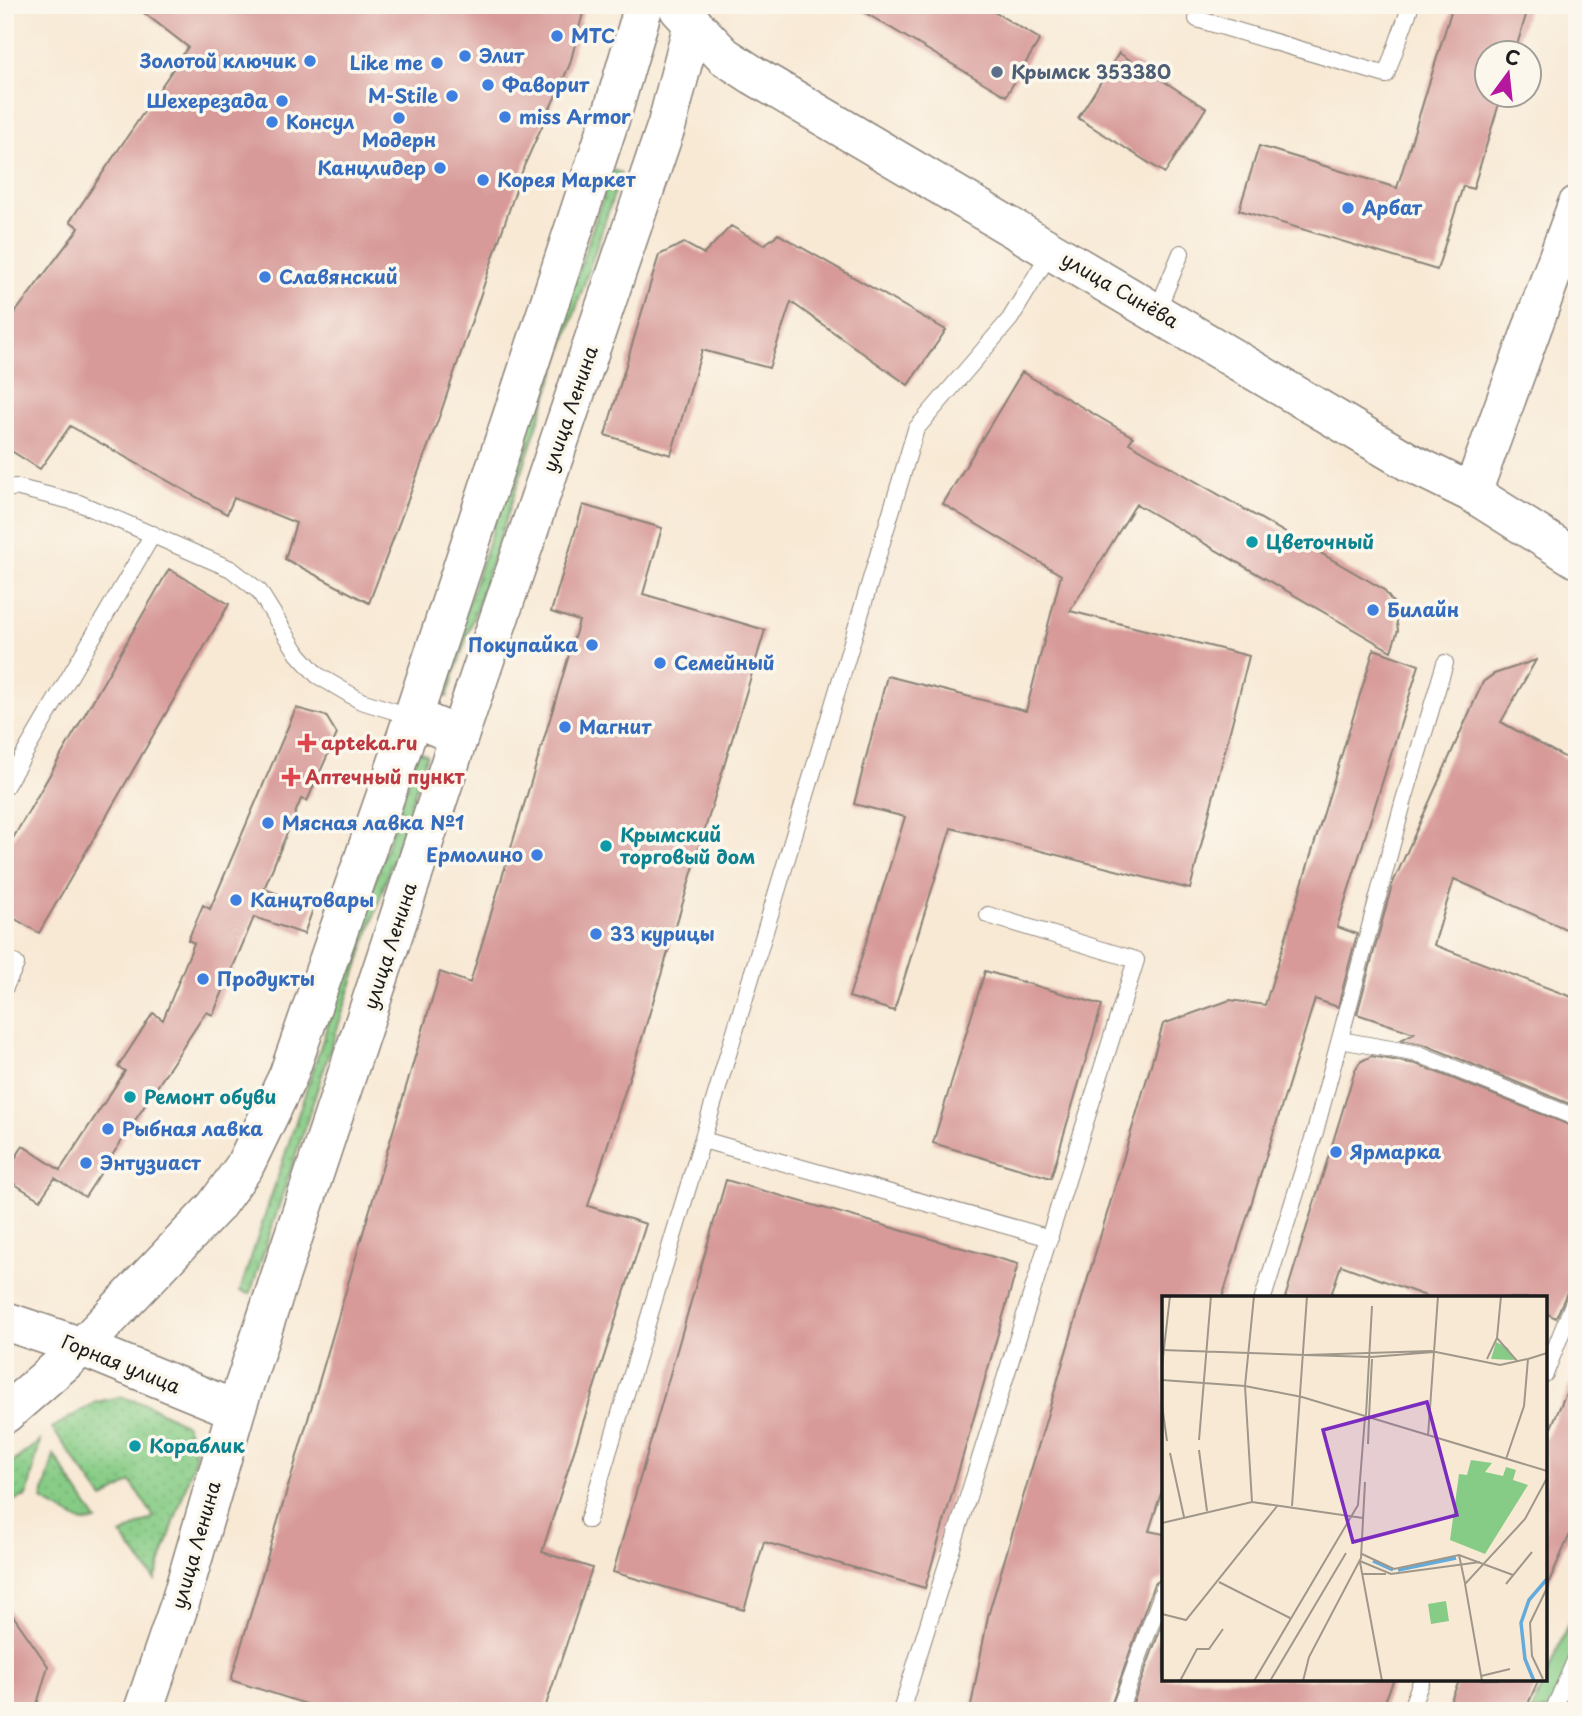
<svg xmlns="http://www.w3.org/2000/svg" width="1582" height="1716" font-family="'Playpen Sans',sans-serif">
	<defs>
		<pattern id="grass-dots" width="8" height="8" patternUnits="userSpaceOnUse" patternTransform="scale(1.75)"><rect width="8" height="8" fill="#87cc86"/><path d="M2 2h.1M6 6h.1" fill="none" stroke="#74af73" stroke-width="1.8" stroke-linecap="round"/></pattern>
	</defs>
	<rect width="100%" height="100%" fill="#fbf7ec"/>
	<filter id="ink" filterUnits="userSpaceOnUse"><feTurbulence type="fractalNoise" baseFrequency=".0143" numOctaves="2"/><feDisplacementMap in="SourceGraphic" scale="14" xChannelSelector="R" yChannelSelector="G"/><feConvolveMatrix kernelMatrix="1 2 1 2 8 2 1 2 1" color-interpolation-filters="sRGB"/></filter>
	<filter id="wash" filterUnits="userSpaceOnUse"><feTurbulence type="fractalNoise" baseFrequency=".00686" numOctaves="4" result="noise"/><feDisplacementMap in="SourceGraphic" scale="28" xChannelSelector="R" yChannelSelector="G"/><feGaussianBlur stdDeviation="1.57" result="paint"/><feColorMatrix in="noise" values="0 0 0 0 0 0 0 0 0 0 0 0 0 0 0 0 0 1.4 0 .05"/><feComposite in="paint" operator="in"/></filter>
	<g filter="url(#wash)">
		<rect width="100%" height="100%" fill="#f8e9d5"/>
		<!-- grass -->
		<path fill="url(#grass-dots)" stroke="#527451" stroke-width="2" d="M612,170L621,173L447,697L438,694Z
			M418,751L427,755L250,1294L240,1291Z
			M121,1397L146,1404L186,1425L196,1455L155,1580L121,1535L154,1517L131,1482L103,1499L52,1428L96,1402Z
			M40,1441L27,1496L5,1503V1468Z
			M54,1455L97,1521L83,1523L42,1500Z"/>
		<!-- garden -->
		<path fill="#87cc86" stroke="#527451" stroke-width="2" d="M1577,1604V1711H1531Z"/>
		<g id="blocks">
			<!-- building -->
			<path fill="#d79a98" d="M134,5H585L570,64L524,166L441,412L369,603L285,559L296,523L234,498L227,514L70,426L40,469L5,447V326L79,228L70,221L188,47Z
				M852,5H982L1040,39L1006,96Z
				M1453,5H1529L1515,52H1488V94H1502L1473,189L1463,186L1437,270L1239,210L1259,146L1397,188Z
				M1119,53L1206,108L1165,173L1078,118Z
				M731,226L764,245L778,234L946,330L908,385L791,302L769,368L702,350L671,455L605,435L659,255L684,243L704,254Z
				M1022,372L1133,437L1129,443L1383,589L1394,604L1398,630L1391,651L1136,504L1070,611L1249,656L1190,889L951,828L894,1011L849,997L905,817L854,804L887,676L1026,711L1061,575L943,504Z
				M583,505L662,528L643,594L765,630L643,1035L588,1206L646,1224L542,1552L592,1568L544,1711H328L231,1680L440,972L470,983L553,709L579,621L551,612Z
				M169,569L229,604L39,933L5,913V852Z
				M1374,649L1419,665L1337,927L1357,934L1338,1007L1315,999L1222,1298H1164V1484L1149,1531L1164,1534V1578L1154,1584L1109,1711H970L988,1616L1163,1024L1230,1000L1265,1005Z
				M1536,660L1501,722L1577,764V934L1454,879L1434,945L1577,999V1107L1423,1044L1401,1040L1414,1033L1357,1014L1392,885L1483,682L1494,674Z
				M296,708L326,716L337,734L307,801L301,799L264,889L314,906L304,934L254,917L213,1015L206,1012L85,1197L55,1178L40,1200L5,1178V1174L23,1146L60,1170L125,1071L118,1067L153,1013L163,1020L194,943L188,940L203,905L210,909Z
				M985,971L1102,1005L1051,1178L933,1143Z
				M1371,1056L1416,1064L1577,1128V1284L1568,1290L1556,1318L1545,1313V1298H1431L1341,1265L1330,1298H1285L1355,1070L1360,1062Z
				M726,1180L1018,1264L925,1588L764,1542L744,1610L613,1572Z
				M1577,1368V1518L1545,1591V1441Z
				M5,1604L48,1666L35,1711H5Z
				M1164,1619V1679H1394L1381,1711H1130Z
				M1460,1679H1539L1525,1711H1446Z"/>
		</g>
	</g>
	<g filter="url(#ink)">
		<use href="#blocks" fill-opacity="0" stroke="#8a8278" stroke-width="2"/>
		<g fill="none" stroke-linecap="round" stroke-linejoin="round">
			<defs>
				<path id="service" d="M1197,19L1386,75L1411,5
					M1157,311L1181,253
					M5,490L15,487L79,503L231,569L259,591L298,654L317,675L361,701L413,717
					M5,787L153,534
					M5,957L16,964L5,987
					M1340,1040L1419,1054L1577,1118
					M703,1140L1050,1238
					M1263,1298L1315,1132L1403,803L1445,663
					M1545,1374L1577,1294
					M588,1520L916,429L1010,319L1051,251
					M901,1711L1136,960L988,915
					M1119,1711L1164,1588
					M1410,1711L1422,1679
					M1553,1711L1577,1656"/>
				<path id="tertiary" d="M413,717L459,736"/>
				<path id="secondary" d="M679,9L724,56L753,75L1409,462L1472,493L1577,559
					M1472,493L1577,205
					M5,1321L82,1347L236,1410
					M5,1414L82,1347L215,1207L244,1167L288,1076L413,717L614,107L644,5
					M143,1711L180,1603L236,1410L459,736L667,124L693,23"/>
			</defs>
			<!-- service casing -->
			<use href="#service" stroke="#8a8278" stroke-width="18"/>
			<!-- tertiary casing -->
			<use href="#tertiary" stroke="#8a8278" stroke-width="41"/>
			<!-- secondary casing -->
			<use href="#secondary" stroke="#8a8278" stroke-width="41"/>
			<!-- service -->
			<use href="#service" stroke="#fff" stroke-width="16"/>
			<!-- tertiary -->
			<use href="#tertiary" stroke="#fff" stroke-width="38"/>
			<!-- secondary -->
			<use href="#secondary" stroke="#fff" stroke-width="38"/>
		</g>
	</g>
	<!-- markers -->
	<g fill="#3f7fe0" stroke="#fbf7ec" stroke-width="2.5">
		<circle cx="557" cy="36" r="7"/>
		<circle cx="465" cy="56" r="7"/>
		<circle cx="310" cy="61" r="7"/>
		<circle cx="437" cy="63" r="7"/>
		<circle cx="488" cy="85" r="7"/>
		<circle cx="452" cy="96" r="7"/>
		<circle cx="282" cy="101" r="7"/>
		<circle cx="505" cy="117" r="7"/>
		<circle cx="399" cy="118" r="7"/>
		<circle cx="272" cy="122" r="7"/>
		<circle cx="440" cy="168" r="7"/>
		<circle cx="483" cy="180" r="7"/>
		<circle cx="1348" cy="208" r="7"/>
		<circle cx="265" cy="277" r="7"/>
		<circle cx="1373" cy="610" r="7"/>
		<circle cx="592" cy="645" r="7"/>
		<circle cx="660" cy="663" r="7"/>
		<circle cx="565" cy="727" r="7"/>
		<circle cx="268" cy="823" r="7"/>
		<circle cx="537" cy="855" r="7"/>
		<circle cx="236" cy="900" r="7"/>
		<circle cx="596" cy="934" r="7"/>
		<circle cx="203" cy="979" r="7"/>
		<circle cx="108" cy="1129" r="7"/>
		<circle cx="1336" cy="1152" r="7"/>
		<circle cx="86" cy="1163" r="7"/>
	</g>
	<circle fill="#5c6f8a" stroke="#fbf7ec" stroke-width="2.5" cx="997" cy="72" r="7"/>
	<g fill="#0f9aa8" stroke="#fbf7ec" stroke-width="2.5">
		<circle cx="1252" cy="542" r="7"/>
		<circle cx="606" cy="846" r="7"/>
		<circle cx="130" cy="1097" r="7"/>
		<circle cx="135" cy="1446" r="7"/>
	</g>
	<g fill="#e0444e" stroke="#fbf7ec" stroke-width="2.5">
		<path d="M303.5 732.5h7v7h7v7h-7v7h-7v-7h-7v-7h7z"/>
		<path d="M287.5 766.5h7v7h7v7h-7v7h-7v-7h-7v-7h7z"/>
	</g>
	<g text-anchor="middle" stroke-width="7" stroke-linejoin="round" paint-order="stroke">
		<!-- shop labels -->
		<g font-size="19" font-weight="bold" fill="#366cbe" stroke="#fbf7ec" text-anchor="start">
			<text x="571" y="43">МТС</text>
			<text x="479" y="63">Элит</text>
			<text x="296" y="68" text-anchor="end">Золотой ключик</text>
			<text x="423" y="70" text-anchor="end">Like me</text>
			<text x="502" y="92">Фаворит</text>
			<text x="438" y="103" text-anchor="end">M-Stile</text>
			<text x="268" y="108" text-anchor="end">Шехерезада</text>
			<text x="519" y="124">miss Armor</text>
			<text x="286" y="129">Консул</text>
			<text x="399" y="147" text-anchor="middle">Модерн</text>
			<text x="426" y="175" text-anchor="end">Канцлидер</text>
			<text x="497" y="187">Корея Маркет</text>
			<text x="1362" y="215">Арбат</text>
			<text x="279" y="284">Славянский</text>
			<text x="1387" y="617">Билайн</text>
			<text x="578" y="652" text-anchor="end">Покупайка</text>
			<text x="674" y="670">Семейный</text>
			<text x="579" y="734">Магнит</text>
			<text x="282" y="830">Мясная лавка №1</text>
			<text x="523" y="862" text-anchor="end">Ермолино</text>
			<text x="250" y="907">Канцтовары</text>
			<text x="610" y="941">33 курицы</text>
			<text x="217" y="986">Продукты</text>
			<text x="122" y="1136">Рыбная лавка</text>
			<text x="1350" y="1159">Ярмарка</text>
			<text x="100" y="1170">Энтузиаст</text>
		</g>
		<!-- service labels -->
		<g font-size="19" font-weight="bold" fill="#4e5e75" stroke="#fbf7ec" text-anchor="start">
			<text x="1011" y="79">Крымск 353380</text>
		</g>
		<!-- street labels -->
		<g font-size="19" fill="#1c1c1c" stroke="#fbf7ec">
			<text transform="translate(1120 290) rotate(30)" y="7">улица Синёва</text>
			<text transform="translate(570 409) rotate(-71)" y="7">улица Ленина</text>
			<text transform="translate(390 946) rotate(-72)" y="7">улица Ленина</text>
			<text transform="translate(121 1364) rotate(22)" y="7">Горная улица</text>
			<text transform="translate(196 1545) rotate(-74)" y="7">улица Ленина</text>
		</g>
		<!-- culture labels -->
		<g font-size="19" font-weight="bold" fill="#0d838f" stroke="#fbf7ec" text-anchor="start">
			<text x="1266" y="549">Цветочный</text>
			<text x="620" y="842">Крымский<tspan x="620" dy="22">торговый дом</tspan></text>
			<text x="144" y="1104">Ремонт обуви</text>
			<text x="149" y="1453">Кораблик</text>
		</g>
		<!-- health labels -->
		<g font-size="19" font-weight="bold" fill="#be3a42" stroke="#fbf7ec" text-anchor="start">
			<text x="321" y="750">apteka.ru</text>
			<text x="305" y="784">Аптечный пункт</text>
		</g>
	</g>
	<!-- overview -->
	<g transform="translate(1162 1296)">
		<rect width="385" height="385" fill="#f8e9d5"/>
		<path d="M334,46L346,52L352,64L329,63ZM284,305L287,325L269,328L266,308Z" fill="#87cc86"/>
		<path d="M309,164L330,167L323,176L341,180L344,171L354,174L351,184L366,189L323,258L288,244L297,178L305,179Z" fill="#87cc86"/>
		<path fill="none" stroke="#64aada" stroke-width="3.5" d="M211,265L231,274M236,274L294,262M372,385L363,363L359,327L367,304L385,283"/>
		<path fill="none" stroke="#a0978b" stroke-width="2" d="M335,42L355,65M0,54L143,59L269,55L338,69L365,63M143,59L209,61L272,56M325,63L335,42L339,0M0,70L8,0M0,84L83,90L140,101L385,175M83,90L90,206M83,90L92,0M0,109L5,145M204,119L210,10M207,121L210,63M266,140L276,0M37,144L49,0M206,148L207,123M37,154L45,215M8,157L22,221M344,163L362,110L366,63L385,57V20M130,210L145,0M0,227L90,206L201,222M200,258L232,273L297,259L351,279M297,259L303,287M198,265L229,278L318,266M198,266L220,385M201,278H224M57,286L128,322M344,288L370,256M0,318L24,324L116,209M319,380L348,373M381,383L370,360L368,327L385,292M18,385L35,353H47L61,333M92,385L196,209L203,121M108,385L184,257M141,385L147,361L199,262L203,186M320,385L303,288L363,223L385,182"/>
		<path fill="#7b2cbf" fill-opacity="0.15" stroke="#7b2cbf" stroke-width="3.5" d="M265,106L295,219L191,246L161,134Z"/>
		<rect width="385" height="385" fill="none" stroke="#1c1c1c" stroke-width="3.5"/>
	</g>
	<!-- margin -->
	<rect width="1582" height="1716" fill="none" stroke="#fbf7ec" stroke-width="28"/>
	<!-- north arrow -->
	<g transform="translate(1508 74) rotate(15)"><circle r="33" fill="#fbf7ec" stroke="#a29f99" stroke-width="2"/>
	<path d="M0-5L12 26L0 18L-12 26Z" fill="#b5179e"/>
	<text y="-10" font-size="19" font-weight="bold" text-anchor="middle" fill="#1c1c1c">С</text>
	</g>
</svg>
